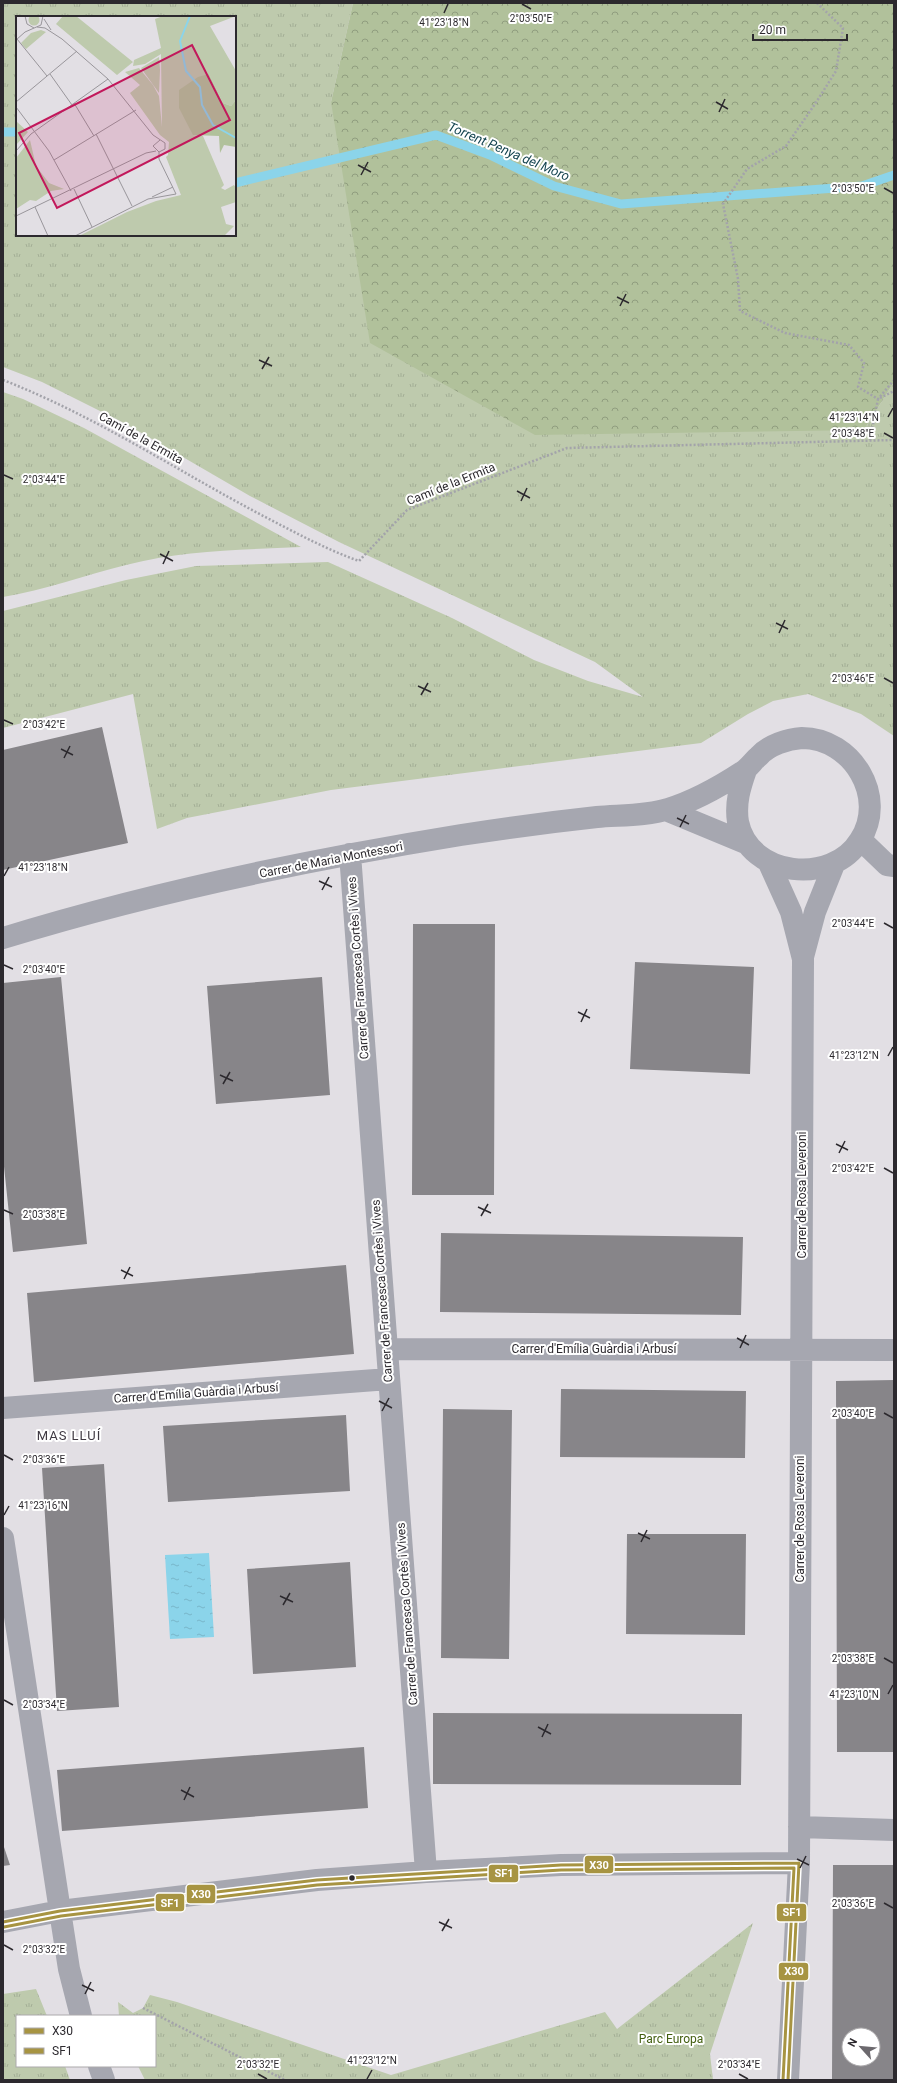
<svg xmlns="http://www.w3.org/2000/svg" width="897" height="2083" font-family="Roboto,sans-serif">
	<defs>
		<pattern id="grass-tufts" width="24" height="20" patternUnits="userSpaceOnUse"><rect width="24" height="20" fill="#becaad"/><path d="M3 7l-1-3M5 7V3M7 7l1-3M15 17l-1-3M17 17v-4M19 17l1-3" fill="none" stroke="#a3ae95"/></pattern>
		<pattern id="forest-crowns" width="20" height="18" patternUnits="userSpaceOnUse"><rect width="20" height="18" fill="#b1c19b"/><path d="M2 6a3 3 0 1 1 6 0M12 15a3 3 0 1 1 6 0" fill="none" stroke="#909d7f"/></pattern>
		<pattern id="water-ripples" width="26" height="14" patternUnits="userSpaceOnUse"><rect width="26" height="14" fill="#8bd4ea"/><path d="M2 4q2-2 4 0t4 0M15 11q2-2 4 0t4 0" fill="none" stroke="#78b6c9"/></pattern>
	</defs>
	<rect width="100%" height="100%" fill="#e2dfe4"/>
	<!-- grass -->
	<path fill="url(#grass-tufts)" fill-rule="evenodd" d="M3,3H353L331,102L864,430L894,382V736L861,714L808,694L773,701L748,714L701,743L331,790L187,818L157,829L133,694L3,728V611L126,580L196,566L328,562L452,618L534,660L588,681L643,697L595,662L339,542L250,496L126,424L42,382L3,367ZM17,17H235V235H17Z
		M3,392L23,399L84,428L301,547C242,550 184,550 126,565C85,575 45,590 3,597Z
		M753,1923L710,2054L713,2080H145L138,2066H155V2016H119L118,2002L133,2013L143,2008L150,1995L177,2002L391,2075L605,2012L617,2029Z
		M36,1989L47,2016H17V2066H65L70,2080H3V1994Z"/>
	<!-- forest -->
	<path fill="url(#forest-crowns)" d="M353,3H894V382L864,430L535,435L370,343L331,102Z"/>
	<!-- water -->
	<path fill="url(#water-ripples)" d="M209,1553L214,1637L170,1639L165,1555Z"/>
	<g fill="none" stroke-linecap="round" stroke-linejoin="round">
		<!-- stream -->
		<path stroke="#8bd4ea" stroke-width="9" d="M3,132H17
			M235,183L436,135L490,155L554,186L621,204L862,186L894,175"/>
	</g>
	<!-- building -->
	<path fill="#878589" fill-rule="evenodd" d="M102,727L128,843L3,870V750Z
		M413,924H495L494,1195H412Z
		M635,962L754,967L750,1074L630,1069Z
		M61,977L87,1244L13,1252L3,1157V983Z
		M322,977L330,1095L216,1104L207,986Z
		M441,1233L743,1237L741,1315L440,1312Z
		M346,1265L354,1354L34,1382L27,1293Z
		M894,1380V1752H837L836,1381Z
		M561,1389L746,1391L745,1458L560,1457Z
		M443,1409L512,1410L509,1659L441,1658Z
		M346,1415L350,1491L168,1502L163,1426Z
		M104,1464L119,1707L57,1711L42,1468Z
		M627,1534H746L745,1635L626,1634Z
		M350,1562L356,1667L253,1674L247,1569Z
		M433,1713L742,1714L741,1785L433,1784Z
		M364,1747L368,1808L62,1831L57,1770Z
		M3,1844L10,1865L3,1866Z
		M833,1865H894V2080H832ZM849,2035H873V2059H849Z"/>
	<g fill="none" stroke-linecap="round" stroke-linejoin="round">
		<!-- path -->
		<path stroke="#a3a3aa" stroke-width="2.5" stroke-dasharray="2 2" stroke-linecap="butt" d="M817,3L843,28L836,71L815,104L786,146L747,169L723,204L738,279L740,311L785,333L849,345L864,363L858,387L878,399L894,380
			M3,380C98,417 182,474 271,520C300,535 328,550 359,561L407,510L567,448L894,440
			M870,440L878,399L894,391
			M143,2008L285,2080"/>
		<!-- minor -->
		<path stroke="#a6a7b0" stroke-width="22" d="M666,810L748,844
			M861,840L887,865L894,866
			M350,854L426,1872
			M768,861L791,912L803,959L799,1863L788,2080
			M3,938C152,892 307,860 461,835C506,828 551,822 597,817C619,815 647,816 668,809C694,801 719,787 742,772C749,768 753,761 759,756C769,745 787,739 802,738C852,738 888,797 860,840C832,886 749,877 738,822C735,803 740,787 746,770
			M803,957L815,912L835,862
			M387,1349L894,1350
			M3,1408L389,1379
			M3,1538L60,1911L69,1969L81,2016
			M799,1827L894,1830
			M3,1922L60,1911L317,1880L426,1872L561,1865L799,1863
			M99,2066L104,2080"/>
		<defs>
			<path id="bus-1" d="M3,1922L60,1911L317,1880L561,1865L799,1863
				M788,2080L799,1863"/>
			<path id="bus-2" d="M4,1927L61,1916L317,1885L561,1870L794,1868L783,2080"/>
		</defs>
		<!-- bus-1 casing -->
		<use href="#bus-1" stroke="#fff" stroke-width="6"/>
		<!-- bus-2 casing -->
		<use href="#bus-2" stroke="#fff" stroke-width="6"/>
		<!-- bus-1 -->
		<use href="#bus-1" stroke="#a79442" stroke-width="3"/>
		<!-- bus-2 -->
		<use href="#bus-2" stroke="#a79442" stroke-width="3"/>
	</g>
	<!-- ticks -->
	<path fill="none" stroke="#2c292e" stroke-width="1.5" d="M522,4L531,9M444,13L448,4M716,102L728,109M719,112L725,99M358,165L371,172M361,175L368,162M884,188L893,193M617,297L629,303M620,306L626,294M259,360L272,366M262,369L269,357M888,417L893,408M884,433L893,438M4,475L13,479M517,491L530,498M521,501L527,488M160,554L173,561M163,564L169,551M776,623L788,629M779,633L785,620M884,678L893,683M418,686L431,692M421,695L428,683M4,720L13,724M61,749L73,755M64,758L70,746M677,818L689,824M680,827L686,815M4,876L9,867M319,881L332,887M322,890L329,877M884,923L893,928M4,965L13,969M578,1012L590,1018M581,1022L587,1009M888,1056L893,1047M220,1075L233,1081M223,1084L230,1072M836,1144L848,1150M839,1153L845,1141M884,1168L893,1173M478,1207L491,1213M4,1210L13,1214M481,1216L488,1204M121,1270L133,1276M124,1279L130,1267M737,1338L749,1345M740,1348L746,1335M379,1401L392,1408M382,1411L389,1398M884,1413L893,1418M4,1455L13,1460M4,1515L9,1506M638,1533L650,1539M641,1542L647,1530M280,1596L293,1602M283,1605L290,1593M884,1658L893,1663M888,1694L893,1685M4,1700L13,1705M538,1727L551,1734M542,1737L548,1724M181,1790L194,1797M184,1800L190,1787M797,1859L809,1865M800,1868L806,1856M884,1903L893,1908M439,1922L452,1928M442,1931L449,1919M4,1945L13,1950M82,1985L94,1991M85,1994L91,1982M258,2074L267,2079M739,2074L748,2079M367,2079L372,2070"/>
	<!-- markers -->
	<circle fill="#2c292e" stroke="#fff" stroke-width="1.5" cx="352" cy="1878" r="3.5"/>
	<g text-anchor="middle" stroke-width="4" stroke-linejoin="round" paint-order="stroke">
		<!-- street labels -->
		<g font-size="12" fill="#2c292e" stroke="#fff">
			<text transform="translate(141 438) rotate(29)" y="4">Camí de la Ermita</text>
			<text transform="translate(451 484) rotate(-22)" y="4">Camí de la Ermita</text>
			<text transform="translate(331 860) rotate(-11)" y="4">Carrer de Maria Montessori</text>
			<text transform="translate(358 968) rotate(-94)" y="4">Carrer de Francesca Cortès i Vives</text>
			<text transform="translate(802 1195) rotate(-90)" y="4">Carrer de Rosa Leveroni</text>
			<text transform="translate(382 1291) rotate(-94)" y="4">Carrer de Francesca Cortès i Vives</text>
			<text x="594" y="1353">Carrer d'Emília Guàrdia i Arbusí</text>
			<text transform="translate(196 1393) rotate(-4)" y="4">Carrer d'Emília Guàrdia i Arbusí</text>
			<text transform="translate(800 1519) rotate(-90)" y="4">Carrer de Rosa Leveroni</text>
			<text transform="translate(407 1614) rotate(-94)" y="4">Carrer de Francesca Cortès i Vives</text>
		</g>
		<!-- park labels -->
		<g font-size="12" fill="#435f10" stroke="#fff">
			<text x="671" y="2043">Parc Europa</text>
		</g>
		<!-- water labels -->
		<g font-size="13" font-style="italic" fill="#13434f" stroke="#fff">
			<text transform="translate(509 151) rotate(23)" y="5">Torrent Penya del Moro</text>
		</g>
		<!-- neighbourhood labels -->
		<g font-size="13" letter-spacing="1" fill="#3f3942" stroke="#fff">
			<text x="69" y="1440">MAS LLUÍ</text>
		</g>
	</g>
	<!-- overview -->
	<g transform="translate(16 16)">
		<rect width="220" height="220" fill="#e2dfe4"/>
		<path d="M12.5 4a5.5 5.5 0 1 1 11 0a5.5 5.5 0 1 1-11 0ZM147,0H220L194,10L220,55V84L215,90L207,87L193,58L177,119L187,120L208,169L205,172L209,174L218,169L220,172V186L205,191L210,208L218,210L208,220H63L111,196L140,185L165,179L150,141L152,139L153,126L144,119L114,77L124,69L109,56L123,52L137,69L143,80L146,111L145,38L129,48L117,50L118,44L145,32L139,3ZM25,14L30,16L10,33L5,27L15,17ZM143,41L144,54L143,77L125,52ZM0,105L12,116L0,129ZM14,124L20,150L33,167L48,173L35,175L20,185L14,184L0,193V142Z" fill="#becaad"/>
		<path d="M193,58L207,87L215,90L220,84V131L208,129L204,137L203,120L177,119L163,92V74L182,61Z" fill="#b1c19b"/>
		<path d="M47,0H60L117,46L101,59L40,8ZM1,160H13V176H1Z" fill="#becaad"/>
		<path fill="none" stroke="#8bd4ea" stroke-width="2" d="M174,0L164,25L170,55L184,71L186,89L197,109L220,122"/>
		<path fill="none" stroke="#99969b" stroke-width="1" d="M9,0L11,8L18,12M28,3L35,14M21,11L29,12L46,23L92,63L137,119L149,127V133L143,136L137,130L144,124M1,23L31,60M0,24L9,16L25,9L27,0M34,58L56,89M0,86L61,35M58,87L78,120M0,91L33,135L55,175M80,118L116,190M0,135L15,118L92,63M38,144L120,94M58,173L76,211M136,181L157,171M19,191L32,220M0,200L130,137L140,135M59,220L132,183L160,178L143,143V136"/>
		<path fill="#c2185b" fill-opacity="0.15" stroke="#c2185b" stroke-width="2" d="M176,29L214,104L41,192L3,117Z"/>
		<rect width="220" height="220" fill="none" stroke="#2c292e" stroke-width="2"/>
	</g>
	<g font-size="10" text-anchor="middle" fill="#2c292e" stroke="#fff" stroke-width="4" stroke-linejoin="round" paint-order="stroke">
		<text x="531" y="22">2°03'50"E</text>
		<text x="444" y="26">41°23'18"N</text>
		<text x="853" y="192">2°03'50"E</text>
		<text x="854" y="421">41°23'14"N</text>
		<text x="853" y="437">2°03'48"E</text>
		<text x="44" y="483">2°03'44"E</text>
		<text x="853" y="682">2°03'46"E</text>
		<text x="44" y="728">2°03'42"E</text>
		<text x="43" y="871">41°23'18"N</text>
		<text x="853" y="927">2°03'44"E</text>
		<text x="44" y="973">2°03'40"E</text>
		<text x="854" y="1059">41°23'12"N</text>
		<text x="853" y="1172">2°03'42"E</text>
		<text x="44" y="1218">2°03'38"E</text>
		<text x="853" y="1417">2°03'40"E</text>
		<text x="44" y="1463">2°03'36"E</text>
		<text x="43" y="1509">41°23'16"N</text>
		<text x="853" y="1662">2°03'38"E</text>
		<text x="854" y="1698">41°23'10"N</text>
		<text x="44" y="1708">2°03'34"E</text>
		<text x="853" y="1907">2°03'36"E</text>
		<text x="44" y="1953">2°03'32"E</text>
		<text x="372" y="2064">41°23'12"N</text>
		<text x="258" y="2068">2°03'32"E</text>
		<text x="739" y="2068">2°03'34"E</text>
	</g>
	<g stroke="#fff" stroke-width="1.5">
		<rect x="584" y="1855" width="30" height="19" rx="4" fill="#a79442"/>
		<rect x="488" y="1864" width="31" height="19" rx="4" fill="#a79442"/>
		<rect x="186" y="1884" width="30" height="20" rx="4" fill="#a79442"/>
		<rect x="155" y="1893" width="30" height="19" rx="4" fill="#a79442"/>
		<rect x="776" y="1903" width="31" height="19" rx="4" fill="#a79442"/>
		<rect x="778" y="1962" width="31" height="19" rx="4" fill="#a79442"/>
	</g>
	<g font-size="11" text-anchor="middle" font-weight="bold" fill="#fff">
		<text x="599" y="1869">X30</text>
		<text x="504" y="1877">SF1</text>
		<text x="201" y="1898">X30</text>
		<text x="170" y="1907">SF1</text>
		<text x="792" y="1916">SF1</text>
		<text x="794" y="1975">X30</text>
	</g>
	<!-- border -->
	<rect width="897" height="2083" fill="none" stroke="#2c292e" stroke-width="8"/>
	<!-- legend -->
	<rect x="16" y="2015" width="140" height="52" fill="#ffffff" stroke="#aba9ab"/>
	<rect x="24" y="2028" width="20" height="6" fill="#a79442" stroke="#aba9ab"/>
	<text x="52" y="2035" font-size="12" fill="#2c292e">X30</text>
	<rect x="24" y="2048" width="20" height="6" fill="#a79442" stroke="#aba9ab"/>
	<text x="52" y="2055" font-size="12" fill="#2c292e">SF1</text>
	<!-- north arrow -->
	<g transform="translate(861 2047) rotate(297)"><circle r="19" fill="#ffffff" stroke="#aba9ab"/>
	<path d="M0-3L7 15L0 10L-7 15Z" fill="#6c696e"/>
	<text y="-6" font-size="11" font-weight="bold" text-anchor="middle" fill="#2c292e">N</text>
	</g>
	<!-- scale -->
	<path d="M753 34v6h94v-6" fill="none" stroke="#2c292e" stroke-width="2"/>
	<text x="759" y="34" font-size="12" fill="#2c292e" stroke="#ffffff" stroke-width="3" paint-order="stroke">20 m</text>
</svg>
